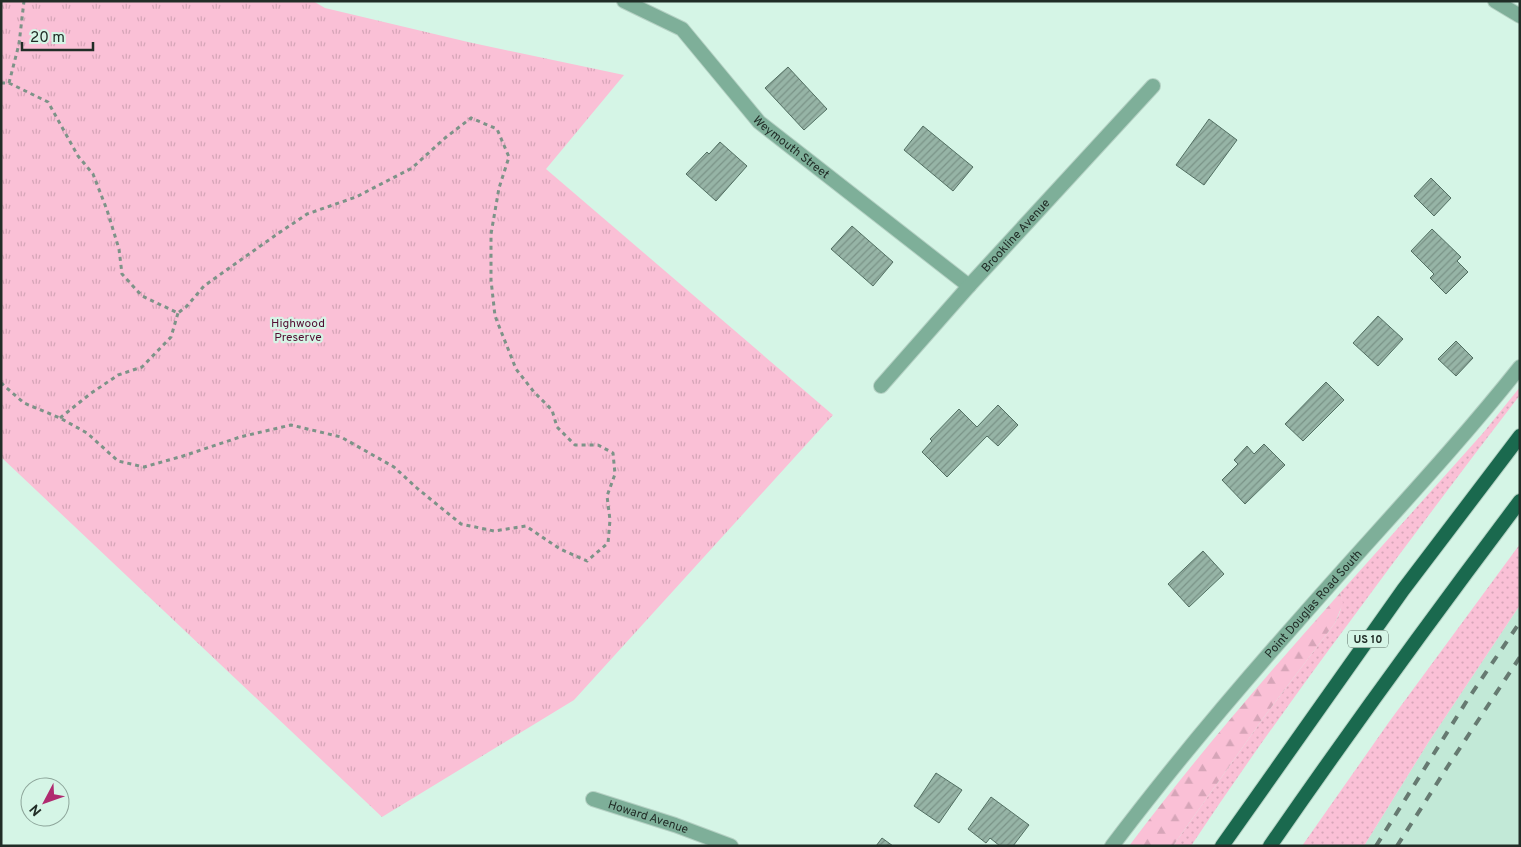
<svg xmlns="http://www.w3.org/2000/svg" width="1521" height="847" font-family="Overpass,sans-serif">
	<defs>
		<pattern id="grass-dots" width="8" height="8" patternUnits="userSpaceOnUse" patternTransform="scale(1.25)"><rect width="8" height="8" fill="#fac0d6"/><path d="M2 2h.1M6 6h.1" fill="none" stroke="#d6a5b8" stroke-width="1.8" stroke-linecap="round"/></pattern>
		<pattern id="forest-firs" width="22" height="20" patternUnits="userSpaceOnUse" patternTransform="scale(1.25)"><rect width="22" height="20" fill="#fac0d6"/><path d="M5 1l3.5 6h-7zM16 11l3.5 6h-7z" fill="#d6a5b8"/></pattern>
		<pattern id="park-tufts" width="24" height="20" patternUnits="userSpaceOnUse" patternTransform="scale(1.25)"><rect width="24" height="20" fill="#fac0d6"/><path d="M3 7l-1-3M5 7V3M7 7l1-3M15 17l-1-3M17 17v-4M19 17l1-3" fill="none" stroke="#d6a5b8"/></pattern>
		<pattern id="building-hatch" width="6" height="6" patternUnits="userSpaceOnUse" patternTransform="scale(1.25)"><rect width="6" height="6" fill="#96b4a6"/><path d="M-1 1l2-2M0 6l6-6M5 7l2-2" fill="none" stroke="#7a9387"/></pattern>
	</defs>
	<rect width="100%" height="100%" fill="#d5f5e6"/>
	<!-- built -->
	<path fill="#c2e9d7" d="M1520,605V846H1364L1428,743Z"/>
	<!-- grass -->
	<path fill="url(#grass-dots)" d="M1520,387V395C1463,469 1407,544 1351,620C1296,694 1242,769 1191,846H1173L1264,717L1335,623C1340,613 1344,604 1340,593L1483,433Z
		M1520,544V605L1428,743L1364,846H1302L1389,722Z"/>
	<!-- forest -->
	<path fill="url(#forest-firs)" d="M1340,593L1343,603L1335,623L1264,717L1173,846H1129C1195,758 1267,675 1340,593Z"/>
	<!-- park -->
	<path fill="url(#park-tufts)" d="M1,1H313L325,8L468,42L624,75L546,169L833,415L574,700L382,817L1,457Z"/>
	<!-- building -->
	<path fill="url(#building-hatch)" stroke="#526f62" d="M788,67L827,109L804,130L765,88Z
		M1209,119L1237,140L1204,185L1176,165Z
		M923,126L973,167L953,191L904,150Z
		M720,142L747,166L716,201L686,174L707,152L709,154Z
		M1431,178L1451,198L1434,216L1414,196Z
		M852,226L893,262L873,286L831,249Z
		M1432,229L1461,257L1457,261L1468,272L1446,294L1430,278L1434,274L1411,251Z
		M1378,316L1403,339L1378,366L1353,343Z
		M1456,341L1473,358L1456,376L1438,359Z
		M1326,382L1344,400L1303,441L1285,424Z
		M998,405L1018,425L998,446L987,436L947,477L922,452L932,441L930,439L959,409L977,427Z
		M1264,444L1285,465L1245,504L1222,480L1238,464L1234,460L1247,446L1254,454Z
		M1203,551L1224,574L1189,607L1168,584Z
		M936,773L962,790L939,823L914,806Z
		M991,797L1029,825L1013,846H1000L990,838L986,843L968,829Z
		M882,838L893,846H876Z"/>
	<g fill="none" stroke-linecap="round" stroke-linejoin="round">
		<defs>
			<g id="minor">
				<path id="s1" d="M624,1L682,29L759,122L969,286"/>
				<path d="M1495,1L1520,16"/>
				<path id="s2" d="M881,386L969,286L1153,86"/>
				<path id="s3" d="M593,799L675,825L731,846"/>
			</g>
			<g id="tertiary">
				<path id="s4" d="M1112,846C1171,768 1234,693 1298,621C1372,536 1450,455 1520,367"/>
			</g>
			<path id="trunk" d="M1222,846L1403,590L1520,436
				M1270,846C1351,729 1434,615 1520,501"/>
		</defs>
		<!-- minor casing -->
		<use href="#minor" stroke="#b5d1c4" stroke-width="16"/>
		<!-- tertiary casing -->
		<use href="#tertiary" stroke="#b5d1c4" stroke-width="16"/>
		<!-- trunk casing -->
		<use href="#trunk" stroke="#b5d1c4" stroke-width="16"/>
		<!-- path -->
		<path stroke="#7d9388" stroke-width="3" stroke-dasharray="4 4" stroke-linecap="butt" d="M1,83H9L48,102L78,156L93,174L107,210L119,249L122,274L142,296L178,313L187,306L204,286L273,237L307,214L356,197L412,168L445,138L471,118L497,129L509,157L499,188L491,234V280L495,316L516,369L534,392L552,410L557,427L575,445H598L613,453L615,474L607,496L610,520L608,543L587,561L560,549L526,526L494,531L461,524L418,489L394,467L341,437L291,425L240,437L183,456L144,467L118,461L87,433L60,418L24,403L1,383
			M9,83L19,44L24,1
			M60,418L90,394L118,375L142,367L171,337L178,313"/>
		<!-- minor -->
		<use href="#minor" stroke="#7eaf99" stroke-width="14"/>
		<!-- tertiary -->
		<use href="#tertiary" stroke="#7eaf99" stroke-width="14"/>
		<!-- trunk -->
		<use href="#trunk" stroke="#1a694e" stroke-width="14"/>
		<!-- rail -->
		<path stroke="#667a71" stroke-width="4" stroke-dasharray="9 9" stroke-linecap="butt" d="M1376,846L1468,699L1520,622
			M1397,846L1448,766L1520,657"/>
	</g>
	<g text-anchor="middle" stroke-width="4.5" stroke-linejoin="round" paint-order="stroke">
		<!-- shield labels -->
		<rect fill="#d5f5e6" stroke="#576960" stroke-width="1" x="1348" y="630.5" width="40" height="17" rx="4"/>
		<g font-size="11" font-weight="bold" fill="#212d27">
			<text x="1368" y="643">US 10</text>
		</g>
		<!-- street labels -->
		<g font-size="12" fill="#212d27" stroke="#d5f5e6">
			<text dy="4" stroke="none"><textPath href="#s1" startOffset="226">Weymouth Street</textPath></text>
			<text dy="4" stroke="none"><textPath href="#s2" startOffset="202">Brookline Avenue</textPath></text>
			<text dy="4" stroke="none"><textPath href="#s4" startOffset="315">Point Douglas Road South</textPath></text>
			<text dy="4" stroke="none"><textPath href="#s3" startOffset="58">Howard Avenue</textPath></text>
		</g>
		<!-- park labels -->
		<g font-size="12" fill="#530e32" stroke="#d5f5e6">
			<text x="298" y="327">Highwood<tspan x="298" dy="14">Preserve</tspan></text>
		</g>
	</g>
	<!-- border -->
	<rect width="1521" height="847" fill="none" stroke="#212d27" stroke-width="5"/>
	<!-- north arrow -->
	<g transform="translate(45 802) rotate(229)"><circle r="24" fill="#d5f5e6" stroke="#8da59a"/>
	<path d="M0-4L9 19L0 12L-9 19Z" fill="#b02b70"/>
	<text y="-8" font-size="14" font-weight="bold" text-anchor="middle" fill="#212d27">N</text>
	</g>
	<!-- scale -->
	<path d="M22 42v8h71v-8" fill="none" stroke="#212d27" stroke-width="2.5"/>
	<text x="30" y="42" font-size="15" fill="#212d27" stroke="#d5f5e6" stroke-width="4" paint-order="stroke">20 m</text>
</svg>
